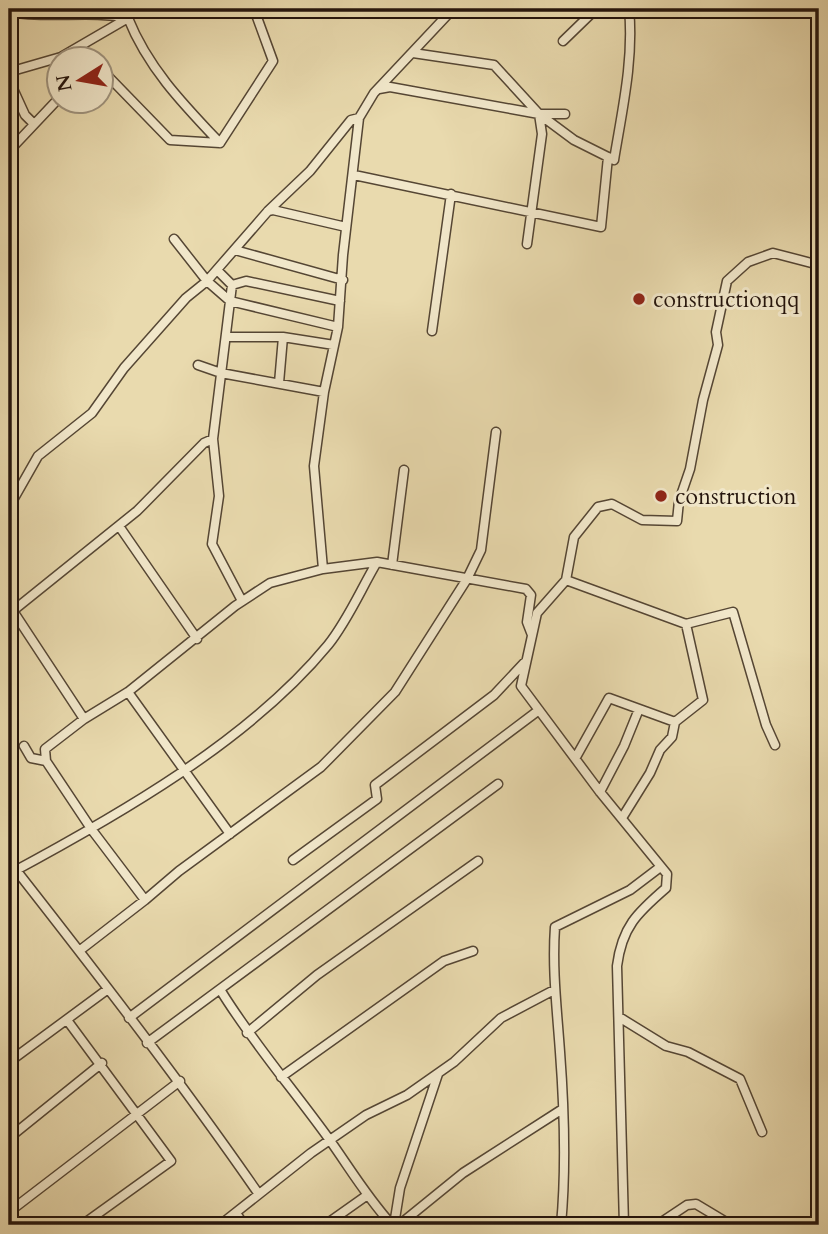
<svg xmlns="http://www.w3.org/2000/svg" width="828" height="1234" font-family="Cardo,serif">
	<rect width="100%" height="100%" fill="#e9daae"/>
	<filter id="stains"><feTurbulence type="fractalNoise" baseFrequency=".00286" numOctaves="4"/><feColorMatrix values="0 0 0 0 .2 0 0 0 0 .09 0 0 0 0 .02 0 0 0 .5 -.17"/></filter>
	<radialGradient id="worn" r=".72"><stop offset=".6" stop-color="#630" stop-opacity="0"/><stop offset="1" stop-color="#630" stop-opacity=".3"/></radialGradient>
	<g fill="none" stroke-linecap="round" stroke-linejoin="round">
		<defs>
			<path id="minor" d="M9,12C50,19 89,10 128,18C148,68 183,104 220,143L273,61L254,9
				M563,41L596,9
				M413,53L494,65L539,114L574,140L614,160C622,111 634,59 629,9
				M102,70L170,140L220,143
				M9,72L61,57L128,18
				M9,80L25,115L33,123
				M379,89L390,87L539,114H565
				M9,151L60,97
				M354,175L601,227L608,157
				M268,211L273,210L346,227
				M174,239L207,281L230,301L338,327
				M527,244L542,134L539,114
				M235,250L343,280
				M217,270L232,285L246,281L340,301
				M232,285L213,439L219,496L212,544L242,601
				M432,331L451,194
				M227,337H283L334,345
				M198,365L221,373L324,392
				M279,383L283,337
				M9,507L38,456L92,413L124,368L186,298L207,281L268,211L310,171L351,120L359,118L374,93L453,9
				M119,526L197,639
				M377,562L323,569L270,583L235,606L128,692L84,719L45,749L46,761L92,830L145,900L179,871L321,767L395,692L467,579L481,550L496,432
				M392,565L404,470
				M323,569L314,466L324,392L338,327L343,255L359,118
				M566,580L686,624L733,612L766,725L775,745
				M13,611L84,719
				M9,614L137,511L204,443L213,439
				M128,692L230,834
				M675,722L703,700L686,624
				M24,746L31,758L46,761
				M576,757L609,698L675,722L672,737L660,750L650,773L622,818
				M600,792L624,746L639,709
				M293,860L377,799L375,785L494,695L524,663
				M16,870C99,976 181,1082 258,1193
				M9,874C117,816 249,741 328,645C348,620 361,589 377,562L526,589L531,595L527,622L532,635
				M79,951L145,900
				M221,991C253,1043 293,1089 329,1139C351,1170 366,1196 392,1225
				M619,1017L666,1046L688,1052L740,1079L762,1132
				M129,1018L539,710
				M67,1020L171,1161L82,1225
				M247,1033L317,975L478,861
				M147,1043L498,784
				M9,1062L108,989
				M281,1077L444,961L473,951
				M9,1138L102,1063
				M9,1212L180,1081
				M236,1213L244,1225
				M9,1214L16,1225
				M220,1225L311,1153L366,1115L407,1095L454,1062L501,1018L554,990
				M325,1225L366,1196
				M394,1225L400,1188L438,1074
				M399,1225L463,1173L561,1110
				M561,1225C566,1172 564,1105 560,1052C557,1009 552,969 555,927L630,890L659,868
				M624,1225L617,966C622,927 637,913 666,888L667,874L600,792L521,686L537,613L566,580L574,537L598,507L612,504L642,520L677,521L679,501L690,469L703,400L718,345L716,332L727,281L748,262L773,253L819,265
				M627,1225L660,1223L687,1205L696,1204L731,1225"/>
		</defs>
		<!-- minor casing -->
		<use href="#minor" stroke="#554634" stroke-width="11"/>
		<!-- minor -->
		<use href="#minor" stroke="#f1e7ca" stroke-width="8"/>
	</g>
	<!-- markers -->
	<g fill="#8f2418" stroke="#f1e7ca" stroke-width="2.5">
		<circle cx="639" cy="299" r="7"/>
		<circle cx="661" cy="496" r="7"/>
	</g>
	<g text-anchor="middle" stroke-width="6" stroke-linejoin="round" paint-order="stroke">
		<!-- poi labels -->
		<g font-size="23" fill="#24140c" stroke="#f1e7ca" text-anchor="start">
			<text x="653" y="307">constructionqq</text>
			<text x="675" y="504">construction</text>
		</g>
	</g>
	<!-- margin -->
	<rect width="828" height="1234" fill="none" stroke="#e9daae" stroke-width="35"/>
	<rect x="10" y="10" width="807" height="1213" fill="none" stroke="#24140c" stroke-width="3.5"/>
	<rect x="18" y="18" width="793" height="1199" fill="none" stroke="#24140c" stroke-width="2"/>
	<!-- north arrow -->
	<g transform="translate(80 80) rotate(259)"><circle r="33" fill="#f1e7ca" stroke="#9f937e" stroke-width="2"/>
	<path d="M0-5L12 26L0 18L-12 26Z" fill="#8f2418"/>
	<text y="-10" font-size="19" font-weight="bold" text-anchor="middle" fill="#24140c">N</text>
	</g>
	<rect width="100%" height="100%" filter="url(#stains)"/>
	<rect width="100%" height="100%" fill="url(#worn)"/>
</svg>
